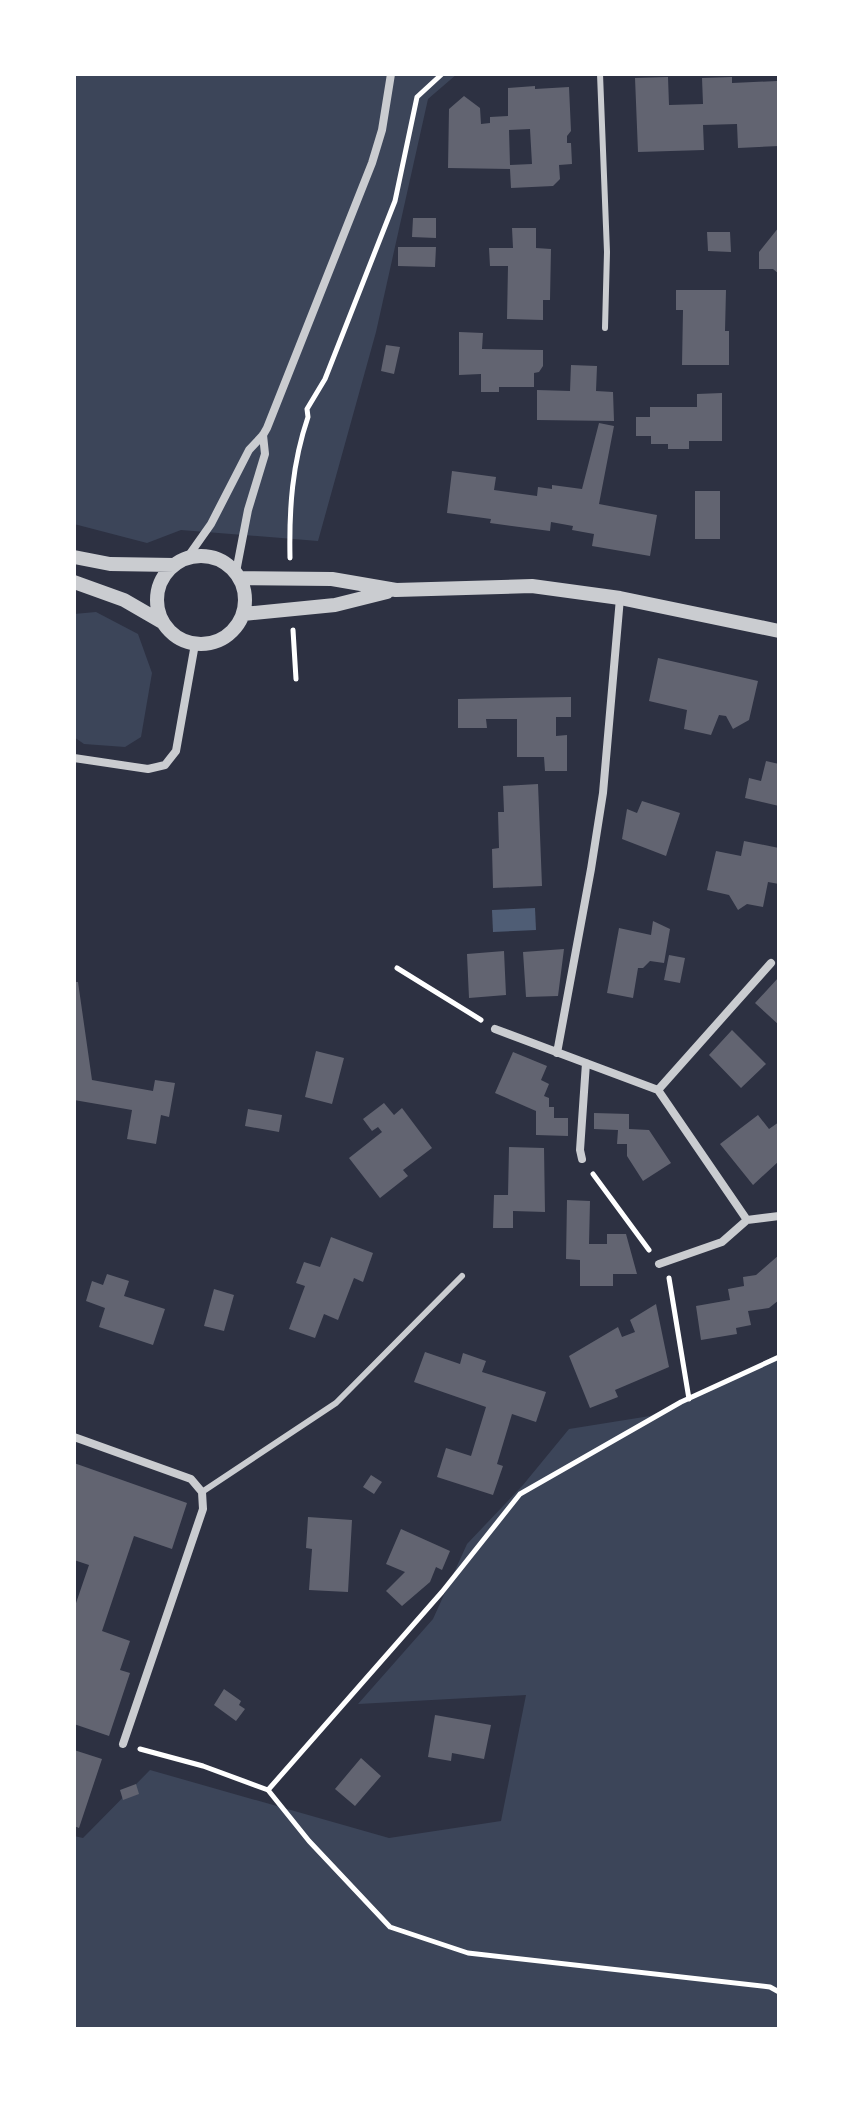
<svg xmlns="http://www.w3.org/2000/svg" width="853" height="2103" font-family="Karla,sans-serif">
	<rect width="100%" height="100%" fill="#2d3142"/>
	<!-- green -->
	<path fill="#3c4559" d="M74,74H457L428,99L376,332L318,541L181,530L147,543L74,524Z
		M96,612L138,634L152,673L141,737L125,747L84,744L74,737V614Z
		M779,1354V2029H74V1836L83,1838L150,1770L389,1838L501,1821L526,1695L358,1704L433,1619L467,1544L523,1485L569,1429L650,1416Z"/>
	<!-- water -->
	<path fill="#4f5d75" d="M535,908L536,930L493,932L492,910Z"/>
	<!-- building -->
	<path fill="#626471" fill-rule="evenodd" d="M668,77L669,105L703,104L702,78L732,77V83L777,81L779,146L738,148L737,124L703,125L704,150L638,152L635,78Z
		M535,86V89L569,87L571,131L567,136V143H571L572,164L559,165L560,179L553,186L511,188L510,169L448,168L449,109L464,96L480,108L481,124L490,123V117L508,116V88ZM530,129L532,164L510,165L509,130Z
		M413,218H436V238L412,237Z
		M779,227V274L773,269H759V252Z
		M512,228H536V248L551,249L550,300H543V320L507,319L508,266H490L489,248H513Z
		M707,232H730L731,252L708,251Z
		M398,247H436L435,267L398,266Z
		M676,290H726L725,331H729V365H682L683,310H676Z
		M459,332L483,333L482,349L543,350V366L539,372L534,373V387H499V392H481V374L459,375Z
		M386,345L400,347L394,374L381,371Z
		M571,365L597,366L596,391L613,392L614,421L537,420V390L570,391Z
		M722,393V441H689V449H668V444H651V436H636V417H650V407H697V394Z
		M599,423L614,426L599,504L657,515L650,556L592,546L594,534L572,530L573,526L551,522L550,531L490,523L491,519L447,513L452,471L496,477L494,490L537,496L538,487L552,489V485L582,489Z
		M695,491H720V539H695Z
		M658,658L758,681L749,720L733,729L726,716L719,715L711,735L684,729L687,710L649,701Z
		M571,697V717H556V736L567,735V771H545L544,757H517V719H486L487,728H458V699Z
		M766,761L779,764V806L745,798L749,778L761,781Z
		M538,784L542,886L493,888L492,849L499,848L498,812H504L503,786Z
		M642,801L680,813L666,856L622,839L627,809L637,813Z
		M744,841L779,848V884L768,882L763,907L747,904L738,910L729,895L707,890L716,851L741,856Z
		M653,921L670,929L664,963L650,961L643,968H638L633,998L607,993L619,928L651,935Z
		M564,949L558,996L526,997L523,952Z
		M504,951L506,995L469,998L467,954Z
		M669,955L685,958L680,983L664,980Z
		M779,977V1025L755,1003Z
		M74,982H78L92,1080L153,1091L155,1080L175,1083L169,1117L161,1115L156,1144L127,1139L132,1110L74,1100Z
		M732,1030L766,1064L741,1088L709,1055Z
		M316,1051L344,1058L332,1104L305,1097Z
		M513,1052L547,1066L541,1080L549,1084L544,1096L549,1098V1107H554V1118H568V1136L536,1135V1111L495,1093Z
		M384,1103L394,1115L402,1108L432,1148L403,1170L408,1176L380,1198L349,1158L382,1132L378,1127L372,1131L363,1119Z
		M248,1109L282,1115L279,1132L245,1126Z
		M594,1113L629,1114V1129L649,1130L671,1163L643,1181L627,1156V1144H617L618,1130L594,1129Z
		M758,1115L769,1129L779,1122V1161L753,1185L720,1144Z
		M509,1147L544,1148L545,1212L513,1211V1228H493L494,1195H508Z
		M567,1200L590,1201L589,1244H607V1234H626L637,1274H613V1286H580V1260L566,1259Z
		M331,1237L373,1253L363,1282L354,1278L338,1320L324,1314L315,1338L289,1329L305,1286L296,1283L304,1262L320,1267Z
		M779,1255V1300L769,1308L748,1311L751,1325L736,1328L737,1334L701,1340L696,1306L730,1300L728,1289L744,1286L743,1277L756,1275Z
		M107,1274L129,1281L124,1296L165,1309L153,1345L99,1327L105,1308L86,1301L92,1281L103,1285Z
		M214,1289L234,1295L224,1331L204,1326Z
		M656,1304L669,1367L615,1390L618,1397L590,1408L569,1356L618,1327L622,1337L635,1332L630,1320Z
		M425,1352L460,1364L463,1353L486,1361L482,1372L546,1392L536,1422L512,1414L497,1464L503,1466L493,1495L437,1477L446,1448L471,1456L486,1407L414,1382Z
		M74,1463L187,1503L172,1549L134,1536L102,1631L130,1641L120,1670L130,1673L109,1736L74,1724V1609L89,1565L74,1560Z
		M371,1475L382,1482L374,1494L363,1487Z
		M308,1517L352,1520L348,1592L309,1590L312,1549L306,1548Z
		M401,1529L450,1551L442,1570L436,1567L430,1582L402,1606L386,1591L405,1572L386,1564Z
		M224,1689L241,1701L239,1705L245,1709L236,1721L214,1705Z
		M435,1715L491,1725L484,1759L452,1753L451,1761L428,1757Z
		M74,1750L102,1759L79,1828L74,1826Z
		M361,1758L381,1776L355,1806L335,1789Z
		M136,1784L139,1794L123,1800L120,1790Z"/>
	<g fill="none" stroke-linecap="round" stroke-linejoin="round">
		<!-- path -->
		<path stroke="#fff" stroke-width="5" d="M290,558C289,509 292,464 308,417L307,409L325,379L395,201L417,97L442,74
			M293,630L296,679
			M397,968L481,1020
			M593,1174L649,1250
			M669,1278L689,1399
			M140,1749L203,1766L268,1790L309,1841L390,1927L468,1953L770,1987L779,1992
			M268,1790L442,1592L520,1494L681,1402L779,1357"/>
		<!-- service -->
		<path stroke="#caccd0" stroke-width="6" d="M600,74L607,252L605,328
			M202,1492L336,1403L462,1276"/>
		<!-- minor -->
		<path stroke="#caccd0" stroke-width="8" d="M187,558L211,524L249,450L263,435L267,428L372,163L382,130L391,74
			M236,572L248,510L265,454L263,435
			M74,758L148,769L165,765L176,751L195,644
			M495,1029L658,1090L771,963
			M557,1053L591,869L603,793L620,598
			M658,1090L747,1220L779,1216
			M582,1159L580,1150L586,1063
			M659,1264L722,1242L747,1220
			M74,1437L191,1479L202,1492L203,1509L123,1744"/>
		<!-- tertiary -->
		<path stroke="#caccd0" stroke-width="14" d="M157 600a44 44 0 1 1 88 0a44 44 0 1 1-88 0Z
			M74,557L110,564L174,565
			M240,578L332,579L396,590L532,586L620,598L779,631
			M74,582L124,600L162,622
			M243,614L335,605L387,592"/>
	</g>
	<!-- border -->
	<rect width="853" height="2103" fill="none" stroke="#ffffff" stroke-width="152"/>
</svg>
